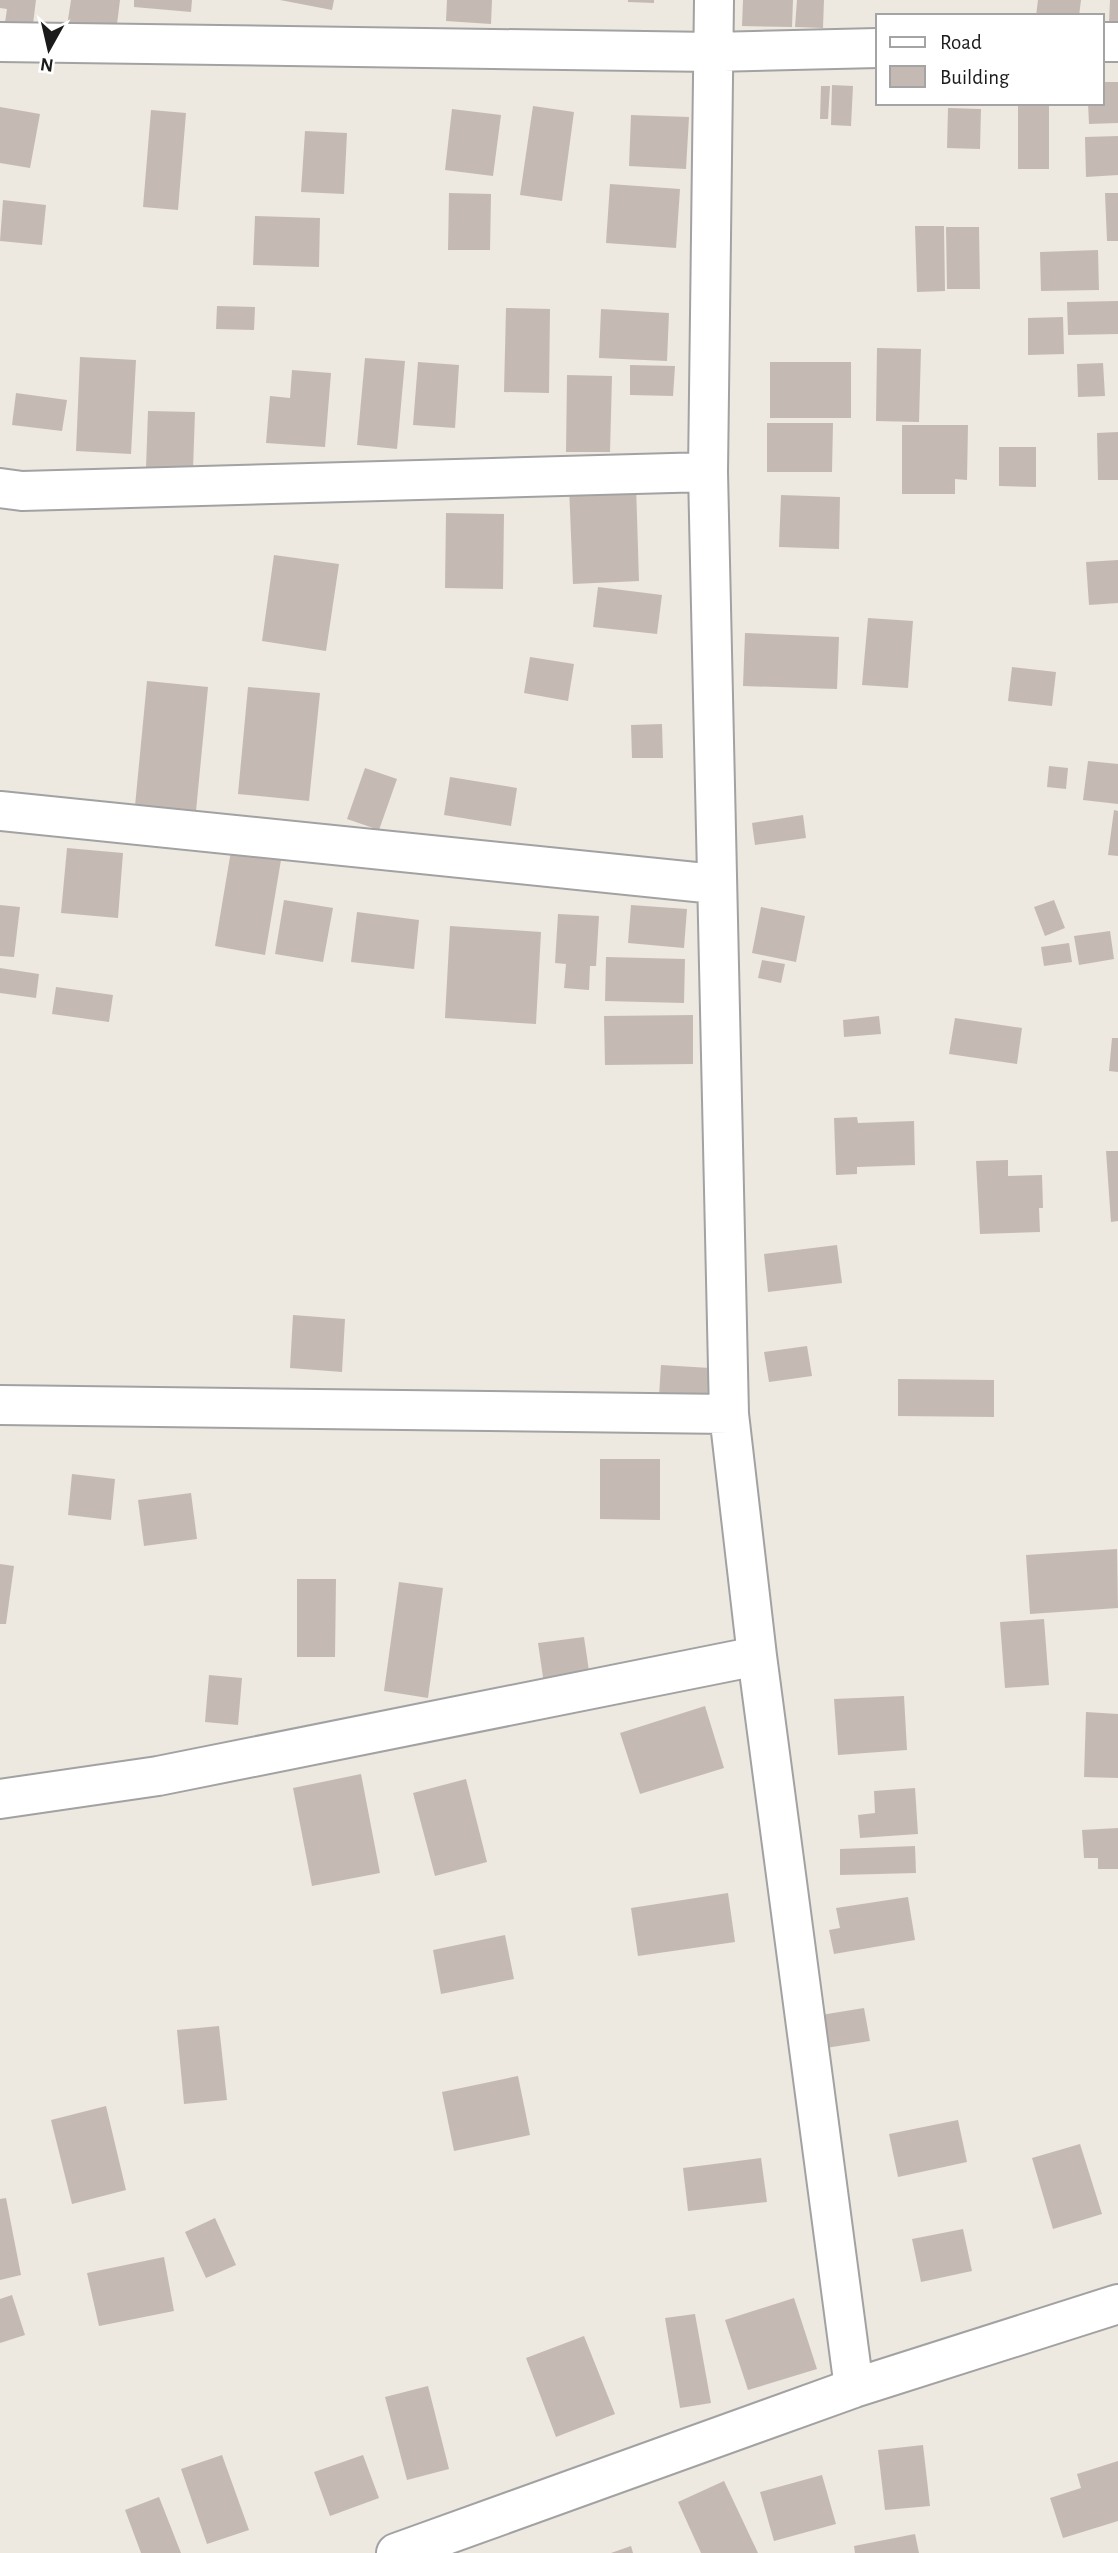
<svg xmlns="http://www.w3.org/2000/svg" width="1118" height="2553" font-family="'Alegreya Sans',sans-serif">
	<rect width="100%" height="100%" fill="#ede8e0"/>
	<!-- building -->
	<path fill="#c5bab3" d="M0,0H36L32,32L4,29L7,9L0,8Z
		M71,0H120L116,32L67,26Z
		M134,0H192L191,12L134,7Z
		M280,0H334L332,10Z
		M447,0H492L491,24L446,21Z
		M628,0H654V3L628,2Z
		M743,0H793L792,27L742,26Z
		M797,0H824L823,28L795,27Z
		M1038,0H1081L1079,16H1036Z
		M1110,0H1118V24L1109,23Z
		M1102,82H1118V123L1089,124L1088,103H1102Z
		M832,85L853,86L851,126L831,125Z
		M821,86H830L828,119H820Z
		M1018,104H1049V169H1018Z
		M533,106L574,112L562,201L520,195Z
		M0,107L40,114L30,168L0,163Z
		M948,108L981,109L980,149L947,148Z
		M452,109L501,115L493,176L445,170Z
		M151,110L186,113L178,210L143,207Z
		M631,115L689,117L686,169L629,166Z
		M305,131L347,133L344,194L301,192Z
		M1118,136V175L1086,177L1085,137Z
		M610,184L680,189L676,248L606,243Z
		M449,193L491,194L490,250H448Z
		M1105,193H1118V241H1107Z
		M3,200L46,205L42,245L0,241Z
		M255,216L320,218L319,267L253,265Z
		M915,226H944L945,291L917,292Z
		M946,227H979L980,289H947Z
		M1098,250L1099,290L1041,291L1040,252Z
		M1118,301V334L1068,335L1067,302Z
		M217,306L255,307L254,330L216,329Z
		M506,308L550,309L549,393L504,392Z
		M601,309L669,313L667,361L599,358Z
		M1063,317L1064,354L1028,355V318Z
		M877,348L921,349L919,422L876,421Z
		M80,357L136,360L131,454L76,451Z
		M365,358L405,361L397,449L357,445Z
		M418,362L459,365L455,428L413,425Z
		M770,362H851V418H770Z
		M1103,363L1105,396L1078,397L1077,364Z
		M630,365L675,366L673,396L630,395Z
		M292,370L331,373L325,447L266,443L270,396L290,398Z
		M567,375L612,376L610,452H566Z
		M16,393L67,400L62,431L12,425Z
		M148,411L195,412L193,470L146,468Z
		M767,423H833L832,472H767Z
		M902,425H968L967,480L955,479V494H902Z
		M1118,432V480H1098L1097,433Z
		M999,447H1036V487L999,486Z
		M636,484L639,581L573,584L569,486Z
		M781,495L840,497L839,549L779,547Z
		M446,513L504,514L503,589L445,588Z
		M274,555L339,564L326,651L262,641Z
		M1118,560V603L1089,605L1086,562Z
		M598,587L662,595L657,634L593,627Z
		M868,618L913,621L908,688L862,685Z
		M745,633L839,637L837,689L743,686Z
		M530,657L574,664L568,701L524,693Z
		M1012,667L1056,672L1052,706L1008,701Z
		M147,681L208,687L196,811L135,806Z
		M248,687L320,693L309,801L238,794Z
		M662,724L663,758H632L631,725Z
		M1088,761L1118,764V804L1083,800Z
		M1049,766L1068,768L1066,789L1047,787Z
		M365,768L397,779L379,830L347,819Z
		M450,777L517,788L511,826L444,815Z
		M1114,810L1118,811V856L1108,855Z
		M803,815L806,838L755,845L752,823Z
		M67,848L123,853L118,918L61,913Z
		M231,851L281,860L265,955L215,946Z
		M284,900L333,908L323,962L275,954Z
		M1054,900L1065,928L1045,936L1034,907Z
		M0,905L20,907L14,957L0,956Z
		M631,905L687,909L684,948L628,943Z
		M761,907L805,916L796,962L752,953Z
		M357,912L419,920L414,969L351,962Z
		M558,914L599,916L596,966H590L589,990L564,988L566,964L555,963Z
		M450,926L541,932L536,1024L445,1018Z
		M1110,931L1114,959L1079,965L1074,936Z
		M1069,943L1072,962L1044,966L1041,947Z
		M606,957L685,959L684,1003L605,1001Z
		M762,960L785,964L781,983L758,978Z
		M0,968L39,974L36,998L0,993Z
		M56,987L113,995L109,1022L52,1014Z
		M693,1015V1064L605,1065L604,1016Z
		M879,1016L881,1034L844,1037L843,1020Z
		M955,1018L1022,1028L1017,1064L949,1054Z
		M1112,1038H1118V1072L1109,1071Z
		M857,1117L858,1123L914,1121L915,1165L857,1167V1174L836,1175L834,1118Z
		M1106,1151H1118V1221L1111,1222Z
		M1008,1160V1176L1042,1175L1043,1208H1039L1040,1232L980,1234L976,1161Z
		M837,1245L842,1283L768,1292L764,1254Z
		M293,1315L345,1319L342,1372L290,1368Z
		M807,1346L812,1376L769,1382L764,1352Z
		M661,1365L710,1368L707,1400L659,1396Z
		M898,1379L994,1380V1417L898,1416Z
		M600,1459H660V1520L600,1519Z
		M72,1474L115,1479L111,1520L68,1515Z
		M191,1493L197,1539L144,1546L138,1500Z
		M1117,1549L1118,1608L1030,1614L1026,1555Z
		M0,1564L14,1566L6,1624H0Z
		M297,1579H336L335,1657H297Z
		M399,1582L443,1588L428,1698L384,1691Z
		M1044,1619L1049,1685L1005,1688L1000,1622Z
		M584,1637L590,1678L544,1684L538,1643Z
		M209,1675L242,1678L238,1725L205,1722Z
		M904,1696L907,1750L838,1755L834,1699Z
		M705,1706L724,1768L640,1794L620,1733Z
		M1086,1712L1118,1714V1778L1084,1777Z
		M361,1774L380,1873L312,1886L293,1788Z
		M466,1779L487,1862L435,1876L413,1793Z
		M915,1788L918,1834L860,1838L858,1815L875,1813L874,1791Z
		M1118,1828V1869H1098V1858H1084L1082,1830Z
		M915,1846L916,1873L840,1875V1849Z
		M728,1893L735,1942L638,1956L631,1908Z
		M908,1897L915,1940L834,1954L829,1930L840,1928L836,1908Z
		M505,1935L514,1979L441,1994L433,1950Z
		M864,2008L870,2041L826,2048L821,2015Z
		M219,2026L227,2100L184,2104L177,2030Z
		M518,2076L530,2135L454,2151L442,2092Z
		M106,2106L126,2190L72,2204L51,2120Z
		M958,2120L967,2162L898,2177L889,2134Z
		M1080,2144L1102,2214L1053,2229L1032,2158Z
		M761,2158L767,2202L688,2211L683,2168Z
		M6,2198L21,2275L0,2280V2199Z
		M215,2218L236,2265L206,2278L185,2232Z
		M963,2229L972,2271L921,2282L912,2239Z
		M164,2257L174,2311L99,2326L87,2273Z
		M12,2295L25,2335L0,2343V2299Z
		M794,2298L817,2369L748,2390L725,2320Z
		M695,2314L711,2403L680,2408L665,2318Z
		M584,2336L615,2414L556,2437L526,2358Z
		M428,2386L449,2469L407,2480L385,2397Z
		M923,2445L930,2506L885,2510L878,2450Z
		M222,2455L249,2530L207,2544L181,2469Z
		M363,2455L379,2498L330,2516L314,2472Z
		M1118,2461V2521L1063,2538L1050,2498L1081,2488L1077,2474Z
		M822,2475L836,2524L774,2541L760,2492Z
		M724,2481L758,2553H701L678,2502Z
		M159,2497L181,2553H141L125,2510Z
		M915,2534L919,2553H855L854,2546Z
		M631,2546L633,2553H611Z"/>
	<g fill="none" stroke-linecap="round" stroke-linejoin="round">
		<defs>
			<path id="minor" d="M714,0L708,472L729,1414L757,1656L854,2388
				M0,42L713,52L878,48
				M1102,42H1118
				M0,488L22,491L708,472
				M0,811L715,884
				M0,1405L729,1414
				M0,1799L158,1776L757,1656
				M396,2553L854,2388L1118,2304"/>
		</defs>
		<!-- minor casing -->
		<use href="#minor" stroke="#a2a2a2" stroke-width="42"/>
		<!-- minor -->
		<use href="#minor" stroke="#fff" stroke-width="38"/>
	</g>
	<!-- legend -->
	<rect x="876" y="14" width="228" height="91" fill="#ffffff" stroke="#a4a4a4" stroke-width="2"/>
	<rect x="890" y="37" width="35" height="10" fill="#ffffff" stroke="#a4a4a4" stroke-width="2"/>
	<text x="940" y="49" font-size="21" fill="#1b1b1b">Road</text>
	<rect x="890" y="66" width="35" height="21" fill="#c5bab3" stroke="#a4a4a4" stroke-width="2"/>
	<text x="940" y="84" font-size="21" fill="#1b1b1b">Building</text>
	<!-- north arrow -->
	<g transform="translate(49 49) rotate(188)" stroke="#ffffff" stroke-width="5" paint-order="stroke">
	<path d="M0-5L12 26L0 18L-12 26Z" fill="#1b1b1b"/>
	<text y="-10" font-size="19" font-weight="bold" text-anchor="middle" fill="#1b1b1b">N</text>
	</g>
</svg>
